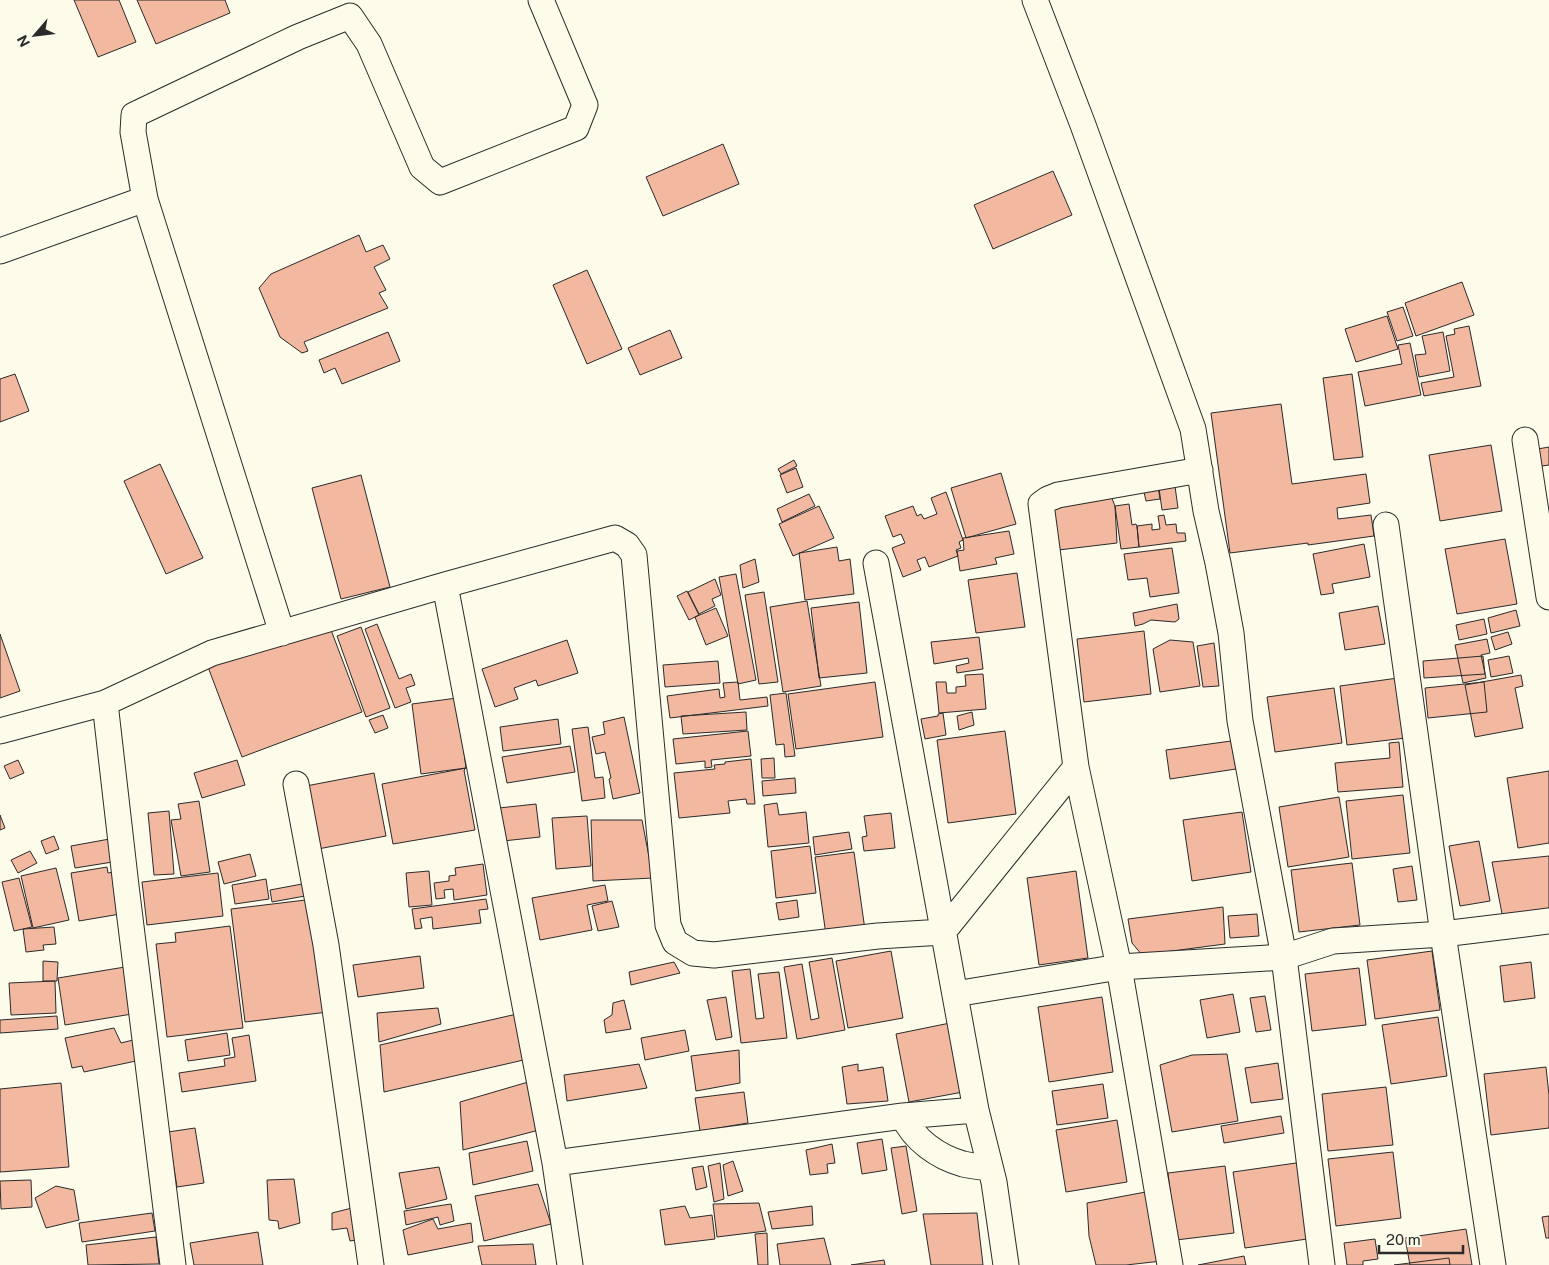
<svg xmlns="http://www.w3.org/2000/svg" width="1549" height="1265" font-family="'Public Sans',sans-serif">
	<rect width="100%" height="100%" fill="#fdfbea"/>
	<!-- building -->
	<path fill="#f2b8a0" stroke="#2b2b2b" d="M74,0H119L136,42L98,57Z
		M137,0H225L230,13L156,44Z
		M723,144L739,184L663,216L646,177Z
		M1053,171L1072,215L993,249L974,205Z
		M359,235L366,252L383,245L390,259L374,267L386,290L379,293L388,308L304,342L308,351L302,353L280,337L259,288L271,274Z
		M587,270L622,349L587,364L553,285Z
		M1462,282L1474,315L1416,336L1405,303Z
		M1403,307L1413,336L1397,341L1387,312Z
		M1387,316L1398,349L1356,362L1345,329Z
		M1469,326L1481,386L1424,396L1421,383L1454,377L1446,336L1455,334L1454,329Z
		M670,330L682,358L640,375L628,348Z
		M388,332L400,361L342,384L335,368L324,373L319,360Z
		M1443,332L1450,371L1419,377L1415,355L1426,354L1422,336Z
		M1410,343L1421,395L1365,406L1358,372L1402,364L1398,345Z
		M15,374L29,411L0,422V379Z
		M1352,374L1363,457L1334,460L1323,378Z
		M1281,404L1292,484L1366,474L1370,503L1337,508L1338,519L1371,515L1374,536L1308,545V543L1230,553L1211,413Z
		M1491,445L1502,511L1440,521L1429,455Z
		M1549,447V465L1535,467L1532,450Z
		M794,460L797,466L781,474L778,469Z
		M160,464L203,558L166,574L124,481Z
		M796,468L803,487L787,493L780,475Z
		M1001,473L1016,524L966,538L951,488Z
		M361,475L390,587L341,599L312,488Z
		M1174,479L1178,508L1162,510L1158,481Z
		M1157,480L1160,499L1146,501L1142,483Z
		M946,492L963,540L959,542L961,548L956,550L958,556L929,567L925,557L917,560L921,570L903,577L892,548L905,543L901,534L893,537L885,516L913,506L917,516L921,514L924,519L937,514L931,498Z
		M809,494L815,506L782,522L777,509Z
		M1111,496L1115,506L1117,543L1050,551L1044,504Z
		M1129,504L1132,525L1136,524L1137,526L1139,547L1121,549L1115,506Z
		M819,506L834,538L793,556L779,524Z
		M1164,515L1166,525L1176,524L1177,533H1185L1186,541L1139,547L1137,526L1152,524V530L1160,529L1158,516Z
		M1009,531L1014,554L995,558L997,564L960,571L957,551L964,550L963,538Z
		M1505,539L1517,604L1457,614L1445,549Z
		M1364,544L1370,577L1332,584L1334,593L1321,595L1313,554Z
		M837,547L839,561L850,559L854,594L805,600L799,553Z
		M1172,548L1179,593L1150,597L1147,578L1128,580L1124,554Z
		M755,559L759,582L743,588L740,565Z
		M1017,573L1025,627L976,633L968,580Z
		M736,574L756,680L738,684L719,577Z
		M715,579L721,595L712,599L715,606L699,614L688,592Z
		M687,591L699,615L689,620L677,596Z
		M764,592L778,682L759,684L745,595Z
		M807,601L821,686L783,692L770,607Z
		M859,602L867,673L819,678L811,608Z
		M1177,604L1179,619L1175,622L1151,620L1143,624L1135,626L1133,613Z
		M1378,606L1385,644L1345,650L1339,613Z
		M716,608L728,636L706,645L695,617Z
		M1516,610L1520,626L1491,633L1488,618Z
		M1484,619L1487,634L1459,640L1456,625Z
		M328,622L362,712L242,757L208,667Z
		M377,624L399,679L411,674L415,685L406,688L411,702L395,708L365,629Z
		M361,627L390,708L366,717L337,636Z
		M1144,631L1151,694L1084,702L1077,639Z
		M1508,632L1512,644L1495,650L1491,637Z
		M0,634L20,691L0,698Z
		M979,637L983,669L957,673L956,666L969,663L968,658L934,664L931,642Z
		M1487,639L1490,653L1481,655L1486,678L1463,683L1455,645Z
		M567,640L578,673L538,686L536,680L514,688L518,699L495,707L482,669Z
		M1170,640L1193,642L1200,686L1160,692L1153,649Z
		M1214,643L1219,686L1203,687L1197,646Z
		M1483,656L1485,674L1424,678L1423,661Z
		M1509,656L1513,673L1491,677L1488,660Z
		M718,661L720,683L665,687L663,665Z
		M983,674L986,709L939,713L936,682H946L947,693H956V687L966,686L965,675Z
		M1521,675L1523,686L1515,688L1523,728L1475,737L1465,685Z
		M1398,678L1406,738L1347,745L1340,686Z
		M738,682L740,700L767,697L768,706L670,718L667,696L719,689L720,698L725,697L723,683Z
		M875,682L883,737L796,749L788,694Z
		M1484,682L1487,712L1428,718L1425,688Z
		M1334,688L1342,743L1275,752L1267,697Z
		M786,693L795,756L785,757L784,744L776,745L770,695Z
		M457,698L466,768L421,774L412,704Z
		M746,712L747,730L683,734L681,716Z
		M972,712L974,725L959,730L957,716Z
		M943,713L946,735L925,739L921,719L938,716V714Z
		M383,715L388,728L375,733L369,720Z
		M624,717L640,793L613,799L609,779L611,778L605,752L596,754L592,737L605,734L603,722Z
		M558,719L561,744L503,751L500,727Z
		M588,727L595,778L603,777L605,798L582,801L572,729Z
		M748,731L751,756L711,760L712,767L705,768V761L676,764L673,739Z
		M1005,731L1016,814L948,823L937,740Z
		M1231,741L1236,769L1170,779L1166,750Z
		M1399,742L1403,787L1338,792L1335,763L1390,758L1389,743Z
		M570,746L575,772L507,783L502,757Z
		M774,758L775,778H762L761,759Z
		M751,759L755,804H747L746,799L728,801L730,813L679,818L674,773L715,769L714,765L725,764V762Z
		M18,760L24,773L10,779L4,766Z
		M237,760L245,785L202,798L194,773Z
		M466,768L464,770L475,830L393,844L382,784Z
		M1549,771V843L1518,848L1507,778Z
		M374,773L386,836L318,849L306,786Z
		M795,778L796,793L763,796L762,781Z
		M1403,795L1410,853L1352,859L1346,801Z
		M1339,797L1349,857L1288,867L1279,807Z
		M199,801L210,872L181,876L171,820L181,819L178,804Z
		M777,803L779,815L806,812L809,843L768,847L764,805Z
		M536,804L540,837L503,841L499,808Z
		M169,811L174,874L154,875L148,813Z
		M1242,812L1251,872L1192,881L1183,820Z
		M891,813L895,848L864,851L862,837L867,836L864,816Z
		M0,815L5,828L0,830Z
		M587,816L591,866L556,869L552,818Z
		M591,820H642L653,878L593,881Z
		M849,832L852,849L815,855L813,837Z
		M54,836L59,849L46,854L41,841Z
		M115,838L119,861L75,868L71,846Z
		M1479,841L1490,901L1460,906L1449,846Z
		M810,846L816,893L776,898L771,851Z
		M30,851L37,863L18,873L11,860Z
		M854,852L865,930L826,935L815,857Z
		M250,854L256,876L224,884L218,862Z
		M1549,856V912L1504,924L1492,862Z
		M1352,863L1360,925L1299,932L1291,870Z
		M483,864L487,895L454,900L453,889L444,890L445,898L436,899L434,883L449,881V876L456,875L455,868Z
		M1412,866L1417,900L1398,902L1393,869Z
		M107,867L108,873L119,871L126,913L79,921L71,873Z
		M56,868L69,920L33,928L21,876Z
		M429,871L432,905L409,907L406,873Z
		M1076,871L1088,958L1039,965L1027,878Z
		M218,873L223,916L147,925L142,882Z
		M300,873L305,896L272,902L270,890L302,884Z
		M19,878L32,927L14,931L2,882Z
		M266,879L269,899L235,904L232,885Z
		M605,885L608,901L587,905L592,930L540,940L532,898Z
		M314,899L328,1012L245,1022L231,909Z
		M486,899L488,909L479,910L481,923L433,929L432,917L420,919L422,928L415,929L412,909Z
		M797,900L799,917L779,920L776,903Z
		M612,901L619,927L598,931L592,906Z
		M1223,907L1225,944L1142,955L1132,943L1128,919Z
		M1257,914L1259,936L1230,938L1228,916Z
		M230,926L243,1028L167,1037L156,944L176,942L175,933Z
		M54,927L56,944L43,945L44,950L26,952L23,929Z
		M891,951L903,1018L848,1028L836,961Z
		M1432,951L1440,1010L1375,1019L1367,960Z
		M420,956L424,988L358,997L353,965Z
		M832,958L845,1030L797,1039L784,967L802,964L811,1020L819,1018L809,962Z
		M43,961L58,962L57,981H43Z
		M674,962L680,973L631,985L629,972Z
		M1531,962L1535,998L1504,1002L1500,966Z
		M125,967L132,1014L65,1025L58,978Z
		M1359,968L1366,1025L1312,1031L1305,974Z
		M750,969L756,1019L764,1018L758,974L779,972L787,1038L741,1043L732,971Z
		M55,981L56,1013L11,1015L9,983Z
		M1233,994L1240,1032L1207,1038L1200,1000Z
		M1265,996L1271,1030L1256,1032L1250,998Z
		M726,997L732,1037L716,1040L707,1000Z
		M1102,997L1113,1072L1049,1082L1038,1007Z
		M624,1000L631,1029L606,1033L604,1020L612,1015L613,1003Z
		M438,1008L441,1024L379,1042L377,1013Z
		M517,1014L528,1059L384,1092L380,1045Z
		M57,1016L58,1029L0,1033V1020Z
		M1438,1017L1447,1076L1391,1084L1382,1025Z
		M950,1023L963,1092L909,1102L896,1034Z
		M114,1028L121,1043L133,1040L136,1061L84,1072L82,1066L72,1068L65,1038Z
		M685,1030L689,1051L645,1060L641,1038Z
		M227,1033L230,1055L188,1061L185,1040Z
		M249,1035L256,1081L182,1092L179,1073L225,1066L224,1059L235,1057L232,1038Z
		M739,1050L740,1083L696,1091L691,1056Z
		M1227,1054L1238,1121L1172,1132L1160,1065L1192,1055Z
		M1278,1063L1283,1099L1251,1103L1245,1068Z
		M639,1064L647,1088L567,1101L564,1075Z
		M858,1064V1071L883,1067L888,1101L847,1104L842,1067Z
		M1546,1067L1549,1095V1128L1491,1135L1484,1074Z
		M535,1080L539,1130L463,1150L460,1102Z
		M61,1083L69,1167L0,1172V1089Z
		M1103,1084L1108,1118L1057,1125L1052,1091Z
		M1386,1087L1393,1145L1328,1151L1322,1094Z
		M744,1092L748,1123L700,1131L695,1098Z
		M1281,1116L1284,1133L1224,1143L1221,1126Z
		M1117,1120L1127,1182L1066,1192L1056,1130Z
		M195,1128L204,1183L177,1187L168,1132Z
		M882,1139L887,1170L862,1174L857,1143Z
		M527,1141L533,1171L473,1185L469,1153Z
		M832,1144L835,1163L827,1164L828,1173L810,1175L806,1150Z
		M906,1146L917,1211L902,1214L891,1148Z
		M1393,1152L1401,1218L1336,1226L1328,1159Z
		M733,1161L743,1191L728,1196L723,1165Z
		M1303,1162L1314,1238L1245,1248L1233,1172Z
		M720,1163L724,1199L714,1202L708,1166Z
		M703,1166L707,1187L696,1190L692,1168Z
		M1225,1166L1234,1233L1176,1240L1168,1173Z
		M439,1167L447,1199L406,1209L399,1173Z
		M294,1179L300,1223L279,1229L278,1221L269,1220L267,1180Z
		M31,1180L32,1207L1,1209L0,1181Z
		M538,1184L551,1224L484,1241L475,1196Z
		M56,1186L74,1190L79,1220L46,1228L35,1198Z
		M1151,1191L1162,1261L1126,1265H1096L1089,1236L1087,1203Z
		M759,1203L766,1231L717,1237L713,1204Z
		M451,1204L454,1221L440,1225L438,1217L406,1225L404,1211Z
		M360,1206L363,1239L350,1241L347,1228L332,1230V1213Z
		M685,1206L690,1218L712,1215L715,1239L665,1245L660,1210Z
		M812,1206L813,1225L772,1229L768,1212Z
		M152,1213L155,1231L82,1242L79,1223Z
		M977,1213L983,1265H931L923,1214Z
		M1549,1216V1238H1546L1542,1217Z
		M433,1219L438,1229L471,1223L473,1242L408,1255L403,1230Z
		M1466,1229L1472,1265H1410L1405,1238Z
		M258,1232L263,1265H194L190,1243Z
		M767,1233L768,1265H758L755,1234Z
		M156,1237L159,1264L88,1265L86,1245Z
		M824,1238L831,1265H780L777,1244Z
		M1375,1239L1378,1259L1363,1261V1265H1347L1344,1243Z
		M533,1244L536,1265H482L478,1246Z
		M1244,1256L1246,1265H1198Z
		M1449,1258L1450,1265H1394Z
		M884,1260L885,1265H851Z"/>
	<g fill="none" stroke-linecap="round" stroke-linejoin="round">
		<defs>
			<path id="street" d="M1035,0L1083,125L1193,429L1206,511L1218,563L1231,633L1240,721L1284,957L1322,1265
				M145,199L133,132L134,115L298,37L350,16L369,44L422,167L440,182L576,128L585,105L541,0
				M0,251L145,199L282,633
				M1525,440L1549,597
				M1386,525L1443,934L1493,1265
				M876,563L976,1110L994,1182L1006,1265
				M445,585L555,1163L570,1265
				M105,703L126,886L173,1265
				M0,731L105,703L212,653L445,585L615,538L627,545L634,555L668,925L675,942L693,953L714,955L878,936L943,932L1076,767
				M296,784L326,945L371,1265
				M955,994L1119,967L1284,957L1333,941L1443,934L1549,921
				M903,1116C914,1140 938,1157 963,1164C971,1166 981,1167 990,1168
				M555,1163L903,1116L976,1110
				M1170,1265L1119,967L1076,767L1041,504L1048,499L1058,495L1200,470"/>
		</defs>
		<!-- street casing -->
		<use href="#street" stroke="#2b2b2b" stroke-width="27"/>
		<!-- street -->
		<use href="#street" stroke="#fdfbea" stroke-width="25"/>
	</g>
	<!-- north arrow -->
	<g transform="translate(35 35) rotate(242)" stroke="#fdfbea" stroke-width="4" paint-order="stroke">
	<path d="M0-4L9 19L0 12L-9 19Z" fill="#2b2b2b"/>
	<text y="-8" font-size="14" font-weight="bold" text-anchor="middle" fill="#2b2b2b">N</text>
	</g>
	<!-- scale -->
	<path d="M1379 1245v8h84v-8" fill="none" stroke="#2b2b2b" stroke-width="2.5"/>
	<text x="1386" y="1245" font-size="15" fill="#2b2b2b" stroke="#fdfbea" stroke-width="4" paint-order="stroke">20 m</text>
</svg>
